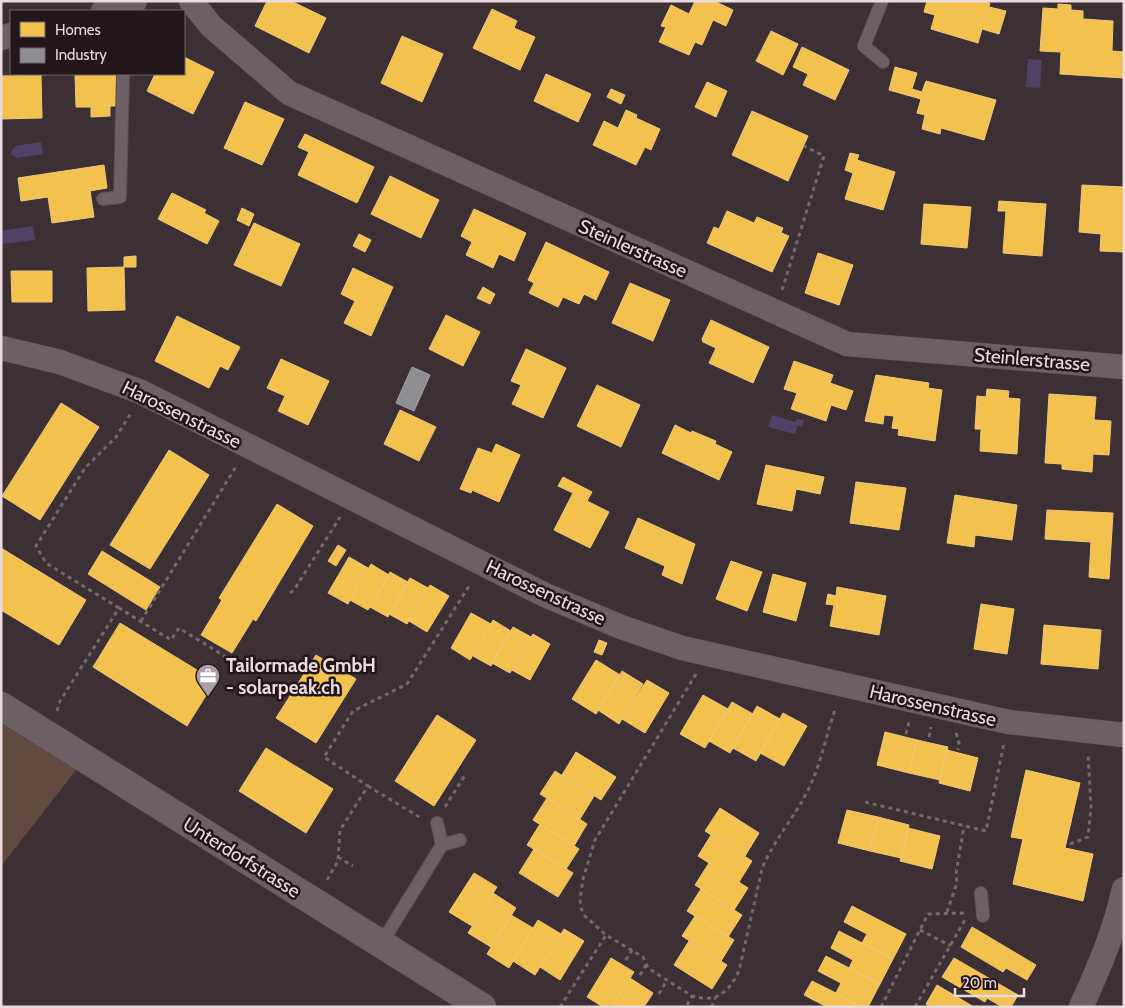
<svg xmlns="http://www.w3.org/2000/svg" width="1125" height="1008" font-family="Cabin,sans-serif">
	<rect width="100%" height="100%" fill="#3d3034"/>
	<!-- green -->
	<path fill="#614a3e" d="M1,723L77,769L1,866Z"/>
	<!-- water -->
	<path fill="#4f4266" d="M1028,59L1042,60L1040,88L1026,87Z
		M41,142L43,154L17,158L11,154L12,149L15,148V146Z
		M33,226L35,240L2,244L1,231Z
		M772,415L795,422L797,419L804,420L802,427L798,425L795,434L768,427Z"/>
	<!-- homes -->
	<path fill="#f2c14e" stroke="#f0c87a" d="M267,1H291L326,18L309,53L255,26Z
		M695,1H714L733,10L726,26L713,20L702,45L695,42L689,55L659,42L666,27L661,26L671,5L689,14Z
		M927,1H984L990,3L989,7L1006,11L999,34L982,29L978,43L931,29L935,15L924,12Z
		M1058,4L1071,5V10L1083,11V19L1113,21L1112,51L1124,52V78L1060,74L1061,52L1040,51L1043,8L1058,9Z
		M492,9L517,21L514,28L535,37L520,70L473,48Z
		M771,31L798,44L783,75L756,61Z
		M402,36L443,54L422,102L381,83Z
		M802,47L849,70L835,100L803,85L808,74L793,67Z
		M184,57L214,72L193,114L147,91L155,74H184Z
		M895,67L917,73L912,89L922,92L926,81L996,100L984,140L941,128L940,134L922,129L925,115L917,113L921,99L889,90Z
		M75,74H116L117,106H110V116L91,117V107H76Z
		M546,74L591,94L578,122L534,101Z
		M41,75L42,118L1,119V76Z
		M707,82L727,91L716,117L695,107Z
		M611,89L625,95L621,104L607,97Z
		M245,102L284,119L262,165L224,148Z
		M626,110L637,115L636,118L660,129L651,150L645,147L636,165L593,145L604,121L618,128Z
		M752,111L808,136L788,181L732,155Z
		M305,134L374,167L357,203L298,175L309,152L298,147Z
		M850,153L859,155L857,160L895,172L883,210L845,199L853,173L845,170Z
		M104,165L107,188L90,191L94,217L52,223L48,197L21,201L18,178Z
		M390,176L439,200L421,238L371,214Z
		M1082,185L1124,187V252L1100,251L1101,234L1079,232Z
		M172,193L206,210L204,213L219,221L207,244L158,219Z
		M999,201L1046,204L1042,256L1003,253L1006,211H998Z
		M924,204L971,207L967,248L921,244Z
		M242,208L254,214L249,226L237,220Z
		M474,209L526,233L514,261L499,254L493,268L466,255L472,242L461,236Z
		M727,211L754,223L757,217L783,228L781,233L789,236L772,272L707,243L714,227L719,229Z
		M254,223L300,244L281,286L234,265Z
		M359,234L371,240L365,252L353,246Z
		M546,242L609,272L596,300L584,294L579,304L563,297L558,307L529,293L534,283L528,280Z
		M818,253L853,265L839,305L805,293Z
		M136,256V267H124V257Z
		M124,267L125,310L88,311L87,268Z
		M353,268L393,287L371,336L344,323L355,301L341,294Z
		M11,271H52V302H12Z
		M630,283L670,300L653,341L612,323Z
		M483,287L495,294L490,304L477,298Z
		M446,315L480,332L463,366L429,349Z
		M177,316L240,347L228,370L220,366L209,388L155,361Z
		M711,320L769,347L753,383L709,363L716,348L703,342L702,339Z
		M526,349L566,368L543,418L512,404L521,385L511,381Z
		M281,359L329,381L308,425L278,411L285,396L267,388Z
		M794,361L833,375L830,383L853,391L846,410L831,405L826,421L791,409L797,393L784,389Z
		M876,375L929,383L928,388L942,390L935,441L898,435L899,429L892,428L894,416L884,415L883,424L865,421Z
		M597,385L640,405L621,447L577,426Z
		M987,389L1009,391L1008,398L1020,399L1017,454L980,451L981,429H975L977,396L986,397Z
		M1049,394L1096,397L1094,420L1111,421L1109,455L1093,454L1092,472L1062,469V464L1045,463Z
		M61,403L99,427L40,520L2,496Z
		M400,410L436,427L419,461L384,444Z
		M675,425L691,433L692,431L716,441L715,444L732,452L719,480L662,453Z
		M496,444L520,455L499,502L472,490L471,493L460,489L478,448L492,453Z
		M169,450L209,475L150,569L110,545Z
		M766,465L824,477L820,494L796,489L792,511L757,504Z
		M563,477L592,492L587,501L609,512L590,548L554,530L573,493L558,486Z
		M856,482L906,488L899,530L850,523Z
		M955,495L1017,505L1012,540L975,535L974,547L947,543Z
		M277,504L313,526L256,621L253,619L232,653L201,635L222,600L219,598Z
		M1047,510L1113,513L1109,579L1089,577L1091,542L1045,539Z
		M638,518L695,544L682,584L662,575L665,566L625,548Z
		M338,545L346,550L336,566L328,561Z
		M1,548L86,600L59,645L1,610Z
		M102,551L160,587L146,610L88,574Z
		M349,557L368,568L348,604L328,593Z
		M731,561L762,572L747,611L716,599Z
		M371,564L389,575L368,610L350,600Z
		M390,572L408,582L388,617L370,607Z
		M773,574L806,583L796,621L763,612Z
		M410,578L428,588L407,624L389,614Z
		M430,585L449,596L427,632L409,621Z
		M837,587L886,596L879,635L830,626L834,605L826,604L828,594L836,596Z
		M981,604L1014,609L1007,654L974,649Z
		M471,613L491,624L470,660L451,648Z
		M493,620L511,631L491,666L473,656Z
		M120,623L215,681L187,726L93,667Z
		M1044,625L1101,630L1098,669L1041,664Z
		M513,627L531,637L510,673L492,663Z
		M533,634L550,644L530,680L512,670Z
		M599,640L607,643L602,655L594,652Z
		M316,655L356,679L316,743L276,718Z
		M596,660L620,675L596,714L572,699Z
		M622,671L643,684L619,724L598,710Z
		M647,680L669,693L645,733L622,719Z
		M703,695L728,709L705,748L680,734Z
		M732,702L753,714L730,753L709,741Z
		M757,706L780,719L756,761L733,748Z
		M783,713L807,726L784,766L760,753Z
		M437,715L476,740L434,806L395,781Z
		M885,732L917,740L909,773L877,765Z
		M917,740L948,747L940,780L909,773Z
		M266,748L333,789L306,833L239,791Z
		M947,750L978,758L970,791L939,783Z
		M576,752L616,777L601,800L562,775Z
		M1026,770L1080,783L1065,848L1093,854L1083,901L1013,884L1023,839L1011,837Z
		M555,771L594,796L580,819L540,794Z
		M547,798L587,824L574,846L533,820Z
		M720,808L759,833L745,856L705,831Z
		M847,810L878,817L870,851L838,843Z
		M878,817L909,825L901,858L870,851Z
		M540,824L579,849L566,869L527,845Z
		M908,828L940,836L932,869L900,861Z
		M711,835L752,861L739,882L698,856Z
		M534,849L573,873L558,897L519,873Z
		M709,863L748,888L734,910L695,885Z
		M474,873L497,887L472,926L449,912Z
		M701,889L742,915L728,937L687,911Z
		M493,893L516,908L491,947L468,933Z
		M852,906L906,934L893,959L862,943L867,934L844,922Z
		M511,915L533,928L509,968L487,954Z
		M695,916L734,940L721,961L682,936Z
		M538,920L561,934L535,975L513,961Z
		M972,927L1036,965L1027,980L1006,968L1003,972L961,947Z
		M564,929L584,941L560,980L540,967Z
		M839,931L893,959L880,984L849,968L853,960L831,948Z
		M689,941L727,965L712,989L674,965Z
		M826,956L880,984L868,1007H861L836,993L841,983L818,971Z
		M611,958L634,972L612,1007H603L587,997Z
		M954,958L1018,995L1011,1007H1002L987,998L985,1002L942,977Z
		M630,978L653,993L644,1007H612Z
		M812,981L836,993L861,1007H827L804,995Z
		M937,985L974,1007H930L926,1004Z"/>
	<!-- industry -->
	<path fill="#8d8d92" stroke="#a9a4a9" d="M412,367L430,375L414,411L396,403Z"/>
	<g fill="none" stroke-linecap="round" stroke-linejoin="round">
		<defs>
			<path id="service" d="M882,1L864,46L883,62
				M103,199L120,197L123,74
				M437,823L442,845
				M981,893L983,916
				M381,944L442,845L460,840"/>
			<path id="minor" d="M191,1L211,26L289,93L847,344L1124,367
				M103,11L135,1
				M1,38L11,35
				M1,348L60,362L141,392L545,595L621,627L682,648L986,717L1009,722L1124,735
				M1081,1007C1099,968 1115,930 1124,889"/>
			<path id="tertiary" d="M1,706L482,1007"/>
		</defs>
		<!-- service casing -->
		<use href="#service" stroke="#5b4f53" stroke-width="14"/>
		<!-- minor casing -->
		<use href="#minor" stroke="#5b4f53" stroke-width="25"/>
		<!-- tertiary casing -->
		<use href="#tertiary" stroke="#5b4f53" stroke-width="29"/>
		<!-- path -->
		<path stroke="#746a6e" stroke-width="3" stroke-dasharray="4 4" stroke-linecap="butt" d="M782,290L824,156L804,146
			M290,593L294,590L340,517
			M119,608L46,563L36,546L85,468L116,437L131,413
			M141,621L237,465
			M696,674L595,840L583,879L580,900L581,908L585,916L606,935L643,957L648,968L692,996C717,1003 728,993 739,971L762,869C773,841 794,818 807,792C821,766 826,734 836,707
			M57,711L60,701L119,608L171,640L179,628L244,668
			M956,733L959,743L958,750
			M906,734L909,722
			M929,737L931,727
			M368,786L421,818
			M865,802L986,831L1004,743
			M445,807L465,775
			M1070,844L1088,837L1091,808L1088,754
			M338,857L353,866
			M327,880L338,861L340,830L368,786L324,757L353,711L407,684L471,583
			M947,912L957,883L956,874L964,826
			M920,930L951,946
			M626,960L632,950
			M640,975L646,965
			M659,994L667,980
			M687,1005L692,996
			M560,1007L606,935
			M712,1007L715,998
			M881,1007L928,914L966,913
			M915,1007L966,918"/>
		<!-- service -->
		<use href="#service" stroke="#6d6064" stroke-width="12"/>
		<!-- minor -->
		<use href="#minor" stroke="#6d6064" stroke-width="24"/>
		<!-- tertiary -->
		<use href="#tertiary" stroke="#6d6064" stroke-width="28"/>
	</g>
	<!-- icons -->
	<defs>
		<symbol id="office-pin" viewBox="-11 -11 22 30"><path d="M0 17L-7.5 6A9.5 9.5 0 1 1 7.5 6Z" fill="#ae9ea4" stroke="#22161b"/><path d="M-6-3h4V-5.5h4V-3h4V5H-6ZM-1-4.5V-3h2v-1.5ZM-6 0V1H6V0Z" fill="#fff"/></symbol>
	</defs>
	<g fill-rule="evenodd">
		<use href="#office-pin" x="194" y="662" width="28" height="38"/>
	</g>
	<g text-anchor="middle" stroke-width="5" stroke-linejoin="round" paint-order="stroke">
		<!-- street labels -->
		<g font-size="19" fill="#ebdae0" stroke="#22161b">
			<text transform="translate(633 248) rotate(24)" y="7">Steinlerstrasse</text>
			<text transform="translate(1032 359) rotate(5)" y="7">Steinlerstrasse</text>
			<text transform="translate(182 414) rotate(26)" y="7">Harossenstrasse</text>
			<text transform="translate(546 592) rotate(25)" y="7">Harossenstrasse</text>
			<text transform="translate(933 705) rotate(13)" y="7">Harossenstrasse</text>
			<text transform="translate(242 857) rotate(32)" y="7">Unterdorfstrasse</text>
		</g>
		<!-- poi labels -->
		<g font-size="19" font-weight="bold" fill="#ebdae0" stroke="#22161b" text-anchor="start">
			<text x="226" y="672">Tailormade GmbH<tspan x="226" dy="22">- solarpeak.ch</tspan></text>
		</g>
	</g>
	<!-- border -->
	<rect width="1125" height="1008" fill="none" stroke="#ebdae0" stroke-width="5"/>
	<!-- legend -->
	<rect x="10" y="10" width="175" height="65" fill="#22161b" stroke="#72646a"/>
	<rect x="20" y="22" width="25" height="15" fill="#f2c14e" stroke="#72646a"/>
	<text x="55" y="35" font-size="15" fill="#ebdae0">Homes</text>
	<rect x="20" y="48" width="25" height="15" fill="#8d8d92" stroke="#72646a"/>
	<text x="55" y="60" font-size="15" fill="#ebdae0">Industry</text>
	<!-- scale -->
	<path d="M955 988v8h69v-8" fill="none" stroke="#ebdae0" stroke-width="2.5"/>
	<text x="962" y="988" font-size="15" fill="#ebdae0" stroke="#22161b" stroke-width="4" paint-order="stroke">20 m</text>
</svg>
